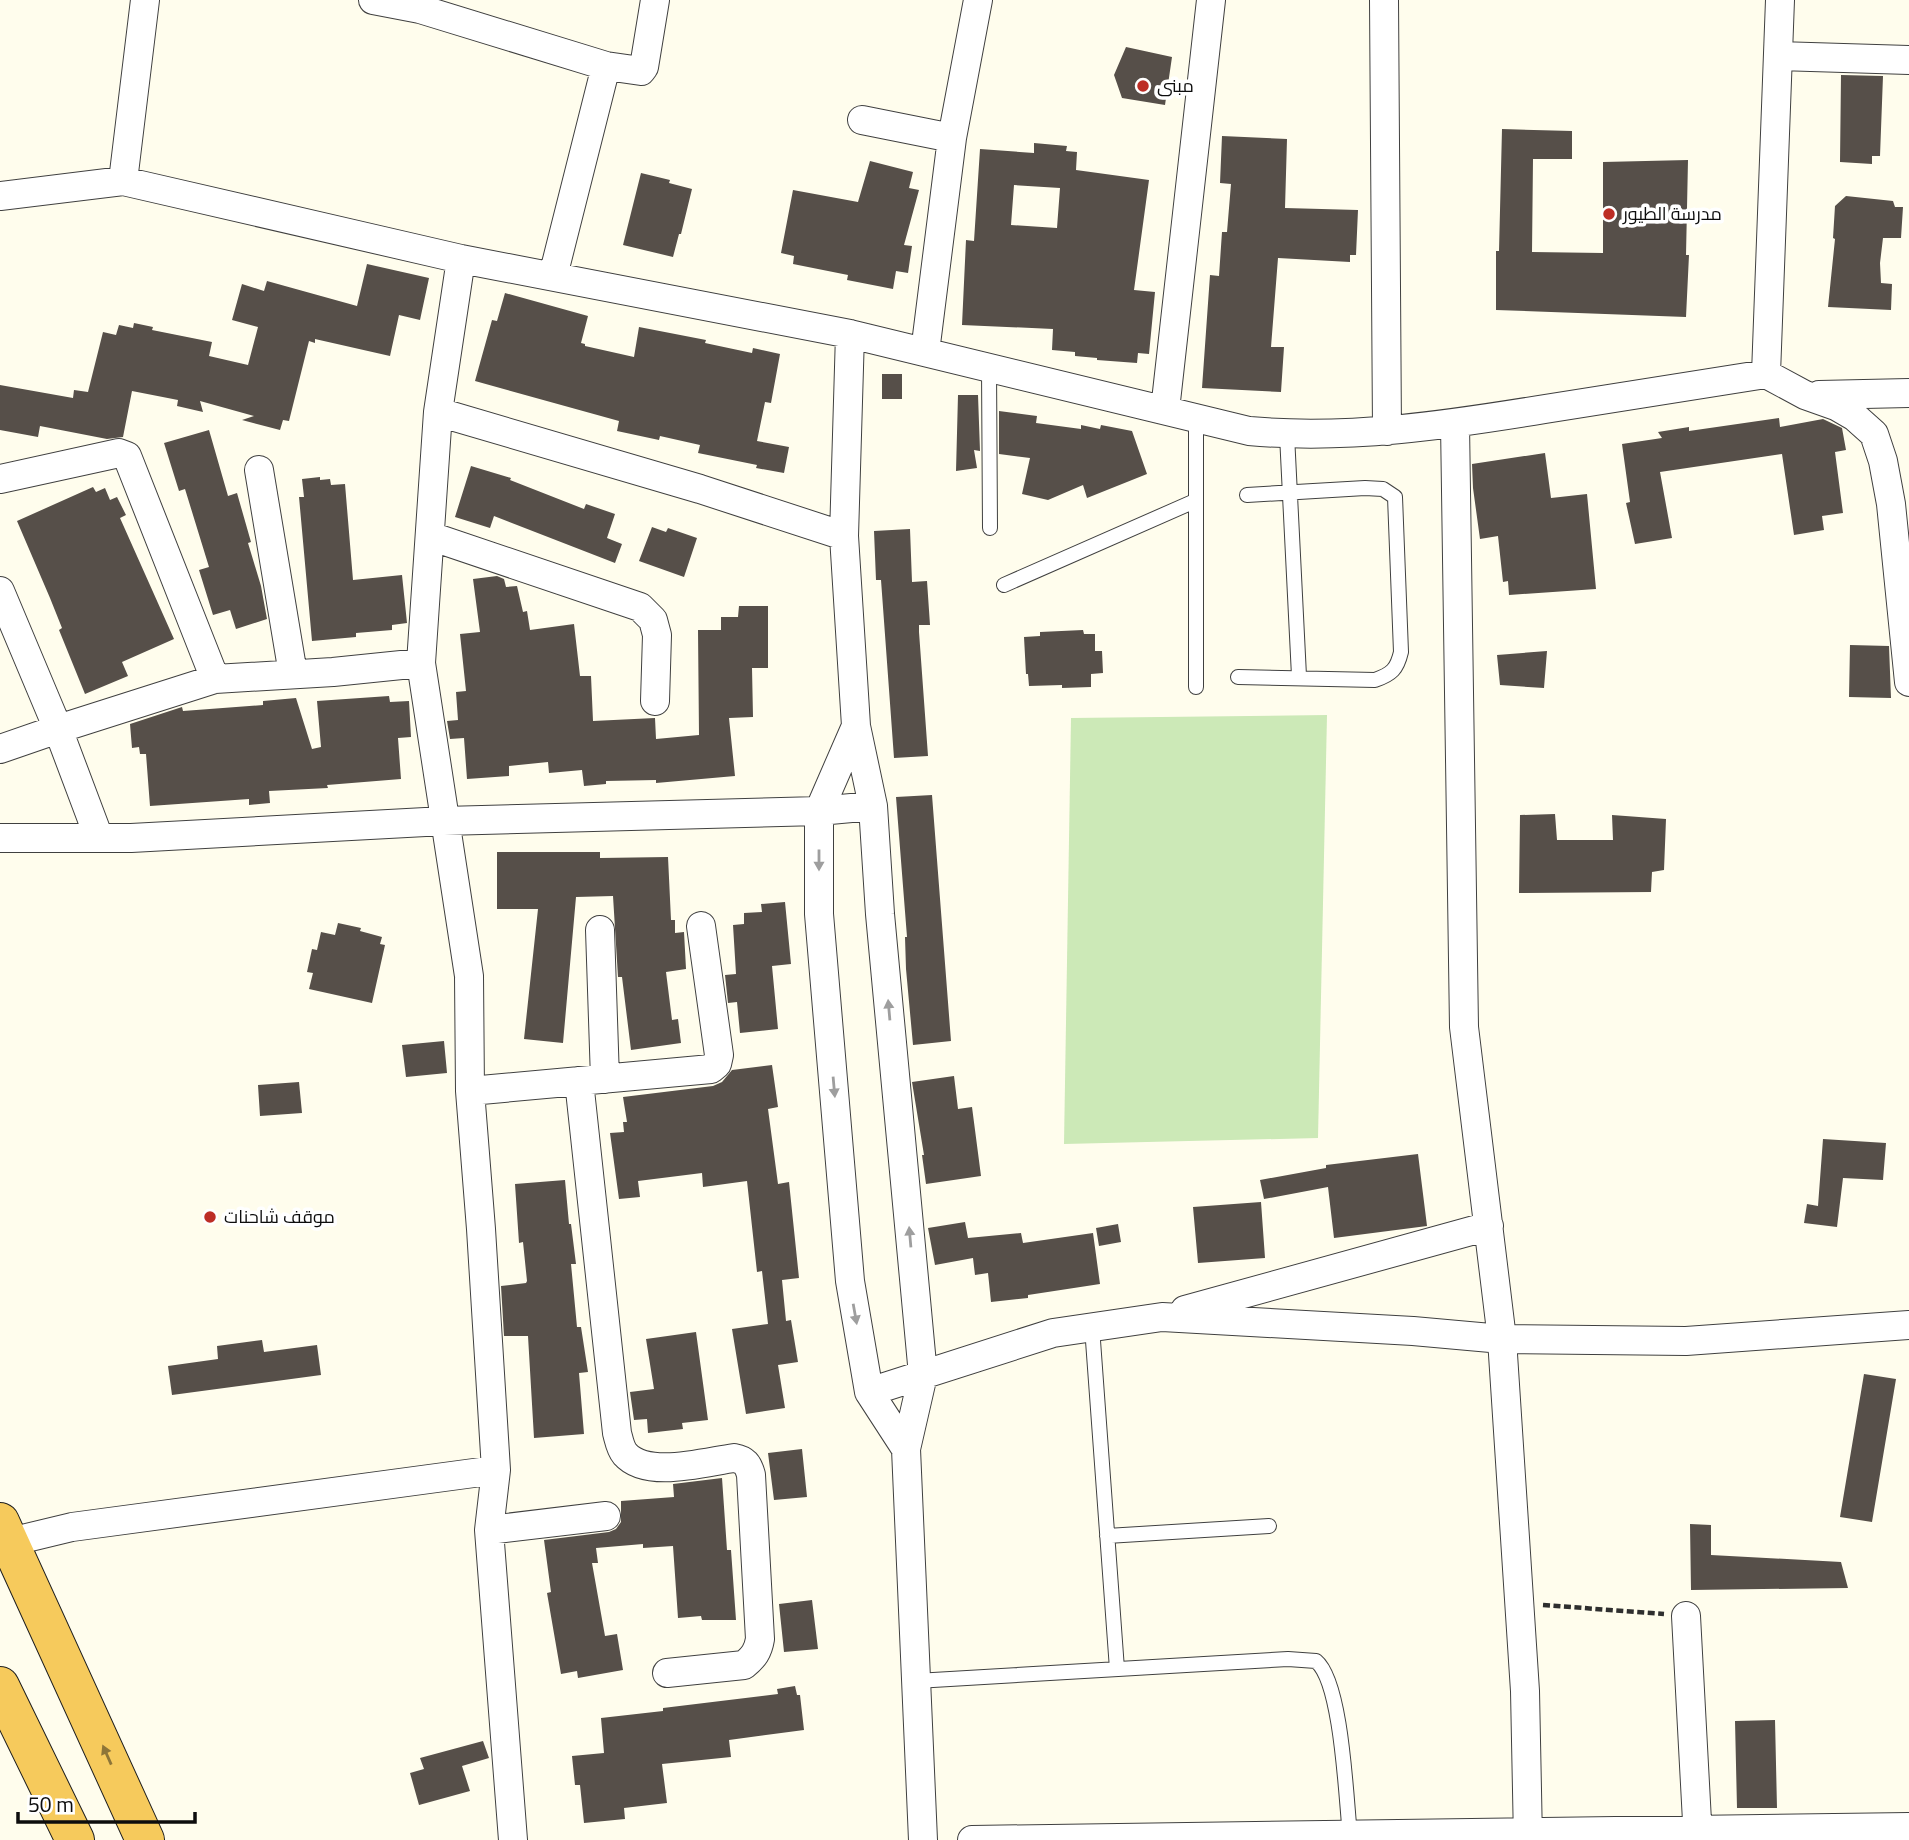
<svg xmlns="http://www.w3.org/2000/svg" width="1909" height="1840" font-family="Georgia,Cairo,serif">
	<rect width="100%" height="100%" fill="#fffded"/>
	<!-- green -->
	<path fill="#cce9b7" d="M1327,715L1318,1138L1064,1144L1071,718Z"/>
	<!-- building -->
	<path fill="#564f49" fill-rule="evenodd" d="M1126,47L1172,57L1165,105L1122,98L1114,75Z
		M1841,75L1883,76L1880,156H1872V164L1840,162Z
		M1502,129L1572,131V159H1533L1532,252L1603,253V162L1688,160L1686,255H1689L1686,317L1496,310V251H1499Z
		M1222,136L1287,139L1285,208L1358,210L1356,255H1350V262L1278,258L1271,347H1284L1281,392L1202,388L1210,275L1219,276L1222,232H1227L1231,184L1220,183Z
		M1034,143L1067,146L1066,151L1077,152L1076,170L1149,180L1134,290L1155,292L1149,354L1138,353L1137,363L1097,360V358L1075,356V352L1052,350L1053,329L962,325L966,240L974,241L980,149L1034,153ZM1014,185L1060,188L1057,228L1011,225Z
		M870,161L913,172L909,188L919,190L904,245L912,246L908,273L896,271L893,289L847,280L848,275L793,264L794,256L781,253L793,190L858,202Z
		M641,173L670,180L669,183L692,189L681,234H679L673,257L623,245Z
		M1846,196L1893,201L1895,207H1903L1901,238H1883L1880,263L1881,283L1892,284L1891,310L1828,307L1835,239L1833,238L1835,206Z
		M367,264L429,278L420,320L399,315L390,356L315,339V343L309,341L289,421L283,420L280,430L242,420L254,416L200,401L203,412L177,406L178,400L132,391L123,437L107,439L40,426L38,437L0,430V385L73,398L74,390L88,392L103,332L116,335L119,325L133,328L134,323L153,327L152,330L212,342L209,356L248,365L258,327L232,320L242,284L264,291L267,281L357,306Z
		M505,293L588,316L581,343L585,344V346L634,357L639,327L706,340L705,343L752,353L753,348L780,354L771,403L765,402L757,441L789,447L784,473L756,468L757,465L698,453L700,445L660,436L659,440L617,431L619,421L475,381L492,320L497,321Z
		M882,374H902V399H882Z
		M958,395H978L980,451L974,450L977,468L956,471Z
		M999,411L1037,416L1036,423L1081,429V425L1100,429L1101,425L1132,431L1147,474L1087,498L1083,485L1048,500L1022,494L1030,458L999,454Z
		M1779,418L1780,427L1823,419L1842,428L1846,450L1835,452L1843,513L1822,516L1824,530L1794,535L1782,454L1660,472L1672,538L1635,544L1626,503L1630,502L1622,444L1662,438L1658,432L1689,427V431Z
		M209,430L228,496L237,493L251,542L248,543L261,586L267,619L236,629L230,610L213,615L199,570L209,567L185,489L179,491L164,443Z
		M1545,453L1551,498L1587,494L1596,589L1509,595L1508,581L1503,582L1498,536L1480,539L1473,488L1472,464Z
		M471,466L511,478L510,480L584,509L586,504L615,514L607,538L622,544L615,563L494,516L490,528L455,517Z
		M320,477V480L330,479L331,485L345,484L353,580L402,575L407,623L392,625V630L356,633V637L312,641L299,497H304L302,479Z
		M93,487L96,492L105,488L110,500L117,497L126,515L120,518L174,639L122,662L128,676L85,694L59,630L62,628L50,598L17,521Z
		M652,527L666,532L668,528L697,538L684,577L639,561Z
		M910,529L912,582L927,581L930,625H919V632L928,756L894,758L881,580H876L874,531Z
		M497,576L504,579L506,587L517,586L523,612L527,611L530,630L574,624L580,676H591L593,721L655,718L656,739L699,735L698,630H721V617H738L739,606H768V668H752L753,717L729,718L735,776L656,783V780L606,781V784L584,786L582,770L549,773L548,762L509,766V776L467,779L464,738L450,739L447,721L458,720L456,692L466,691L460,634L480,632L473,579Z
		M1083,630L1084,634H1095V651H1102L1103,673L1091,674V687L1062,688V685L1029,686L1028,674H1026L1024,637L1040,636V632Z
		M1850,645L1889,646L1891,698L1849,697Z
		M1547,651L1544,688L1500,685L1497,655Z
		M389,696L390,702L409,701L411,737L398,738L401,779L327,785L328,788L269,791L270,803L249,805V799L150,806L146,754H140L139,747L132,748L130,724L182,707L183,711L263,705V701L296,698L312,749L321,747L317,701Z
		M932,795L951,1041L913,1045L906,969L905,937H907L896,797Z
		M1555,814L1557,840H1613L1612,815L1666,819L1664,870L1652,872L1651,892L1519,893L1520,815Z
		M497,852H600V858L668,857L671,920H675V933L684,932L686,969L666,972L672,1020L678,1019L681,1043L631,1050L622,977H618L613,896L576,897L563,1043L524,1039L538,909H497Z
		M785,902L791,964L772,966L778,1029L740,1033L737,1002L728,1003L725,975L736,974L733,925L744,924V913L762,912L761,904Z
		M338,923L361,928L360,931L382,937L380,944L385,945L372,1003L309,989L313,973L307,972L312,949L317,950L321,932L335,935Z
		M444,1041L447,1073L406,1077L402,1045Z
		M772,1065L778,1107L768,1109L778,1184L789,1182L799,1278L782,1280L786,1321L791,1320L798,1362L778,1365L785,1408L746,1414L732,1329L768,1324L762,1271L757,1272L747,1181L703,1187L702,1173L638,1181L640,1197L619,1199L610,1133L624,1132L623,1122H627L623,1097L713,1086L722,1082L732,1070Z
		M954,1076L958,1109L972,1107L981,1176L926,1184L922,1155H924L912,1082Z
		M299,1082L302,1113L260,1116L258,1085Z
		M1823,1139L1886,1143L1883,1180L1843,1178L1837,1227L1804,1223L1807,1204L1818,1206Z
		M1418,1154L1427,1226L1334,1238L1328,1187L1264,1199L1260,1180L1326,1168V1165Z
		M565,1180L569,1224H571L576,1264H571L577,1327H581L588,1372L579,1373L584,1434L534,1438L528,1336H504L501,1286L526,1283L527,1281L523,1242L519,1243L515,1184Z
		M1261,1202L1265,1258L1198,1263L1193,1207Z
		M965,1222L968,1238L1021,1233L1023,1243L1093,1233L1100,1284L1028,1295V1298L991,1302L988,1273L975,1275L973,1258L935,1265L928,1228Z
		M1118,1224L1121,1242L1099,1246L1096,1228Z
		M696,1332L708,1420L682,1423L683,1429L648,1433L647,1419L634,1420L630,1392L654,1389L646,1339Z
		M262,1340L264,1352L317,1345L321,1375L172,1395L168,1366L218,1359L217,1346Z
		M1864,1374L1896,1379L1872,1522L1840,1517Z
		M802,1449L807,1497L774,1500L768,1453Z
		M722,1478L727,1550H731L736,1620H702L701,1616L678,1618L673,1546L643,1548V1544L596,1548L598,1563H592L605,1636L617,1634L623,1670L578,1678L577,1671L561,1674L547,1593L551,1592L544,1540L609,1532L616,1529L621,1522V1501L674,1497L673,1484Z
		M1690,1524L1711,1525V1555L1841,1562L1848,1588L1691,1590Z
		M812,1600L818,1649L784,1652L779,1604Z
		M795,1686L797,1695H800L804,1730L729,1740L731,1757L662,1764L667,1803L624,1808L625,1819L584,1823L580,1785H575L572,1756L604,1753L601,1718L663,1711V1708L778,1694L777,1689Z
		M1775,1720L1777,1808H1737L1735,1721Z
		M483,1741L489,1758L462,1766L470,1791L419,1805L410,1773L424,1769L420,1758Z"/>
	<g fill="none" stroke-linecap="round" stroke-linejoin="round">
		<defs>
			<path id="service" d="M989,368L990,528
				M1196,418V687
				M1287,435L1299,676
				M1004,585L1195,501
				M1238,677L1375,680C1392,674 1397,669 1401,652L1395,497L1383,489L1365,488L1247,495
				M1092,1327L1117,1669
				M1107,1536L1269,1526
				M916,1681L1288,1659L1316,1661C1342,1682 1346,1799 1350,1835"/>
			<path id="minor" d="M373,0L420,9L606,66L641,71L644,67L655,0
				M1384,0L1387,431
				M1778,56L1909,60
				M862,120L952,138L925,352
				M952,138L978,0
				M123,181L145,0
				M0,196L123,181L461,259L850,334L1249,431C1349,440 1447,425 1545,409C1619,397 1692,386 1766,374L1780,0
				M461,259L438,412L700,489L844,536
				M553,276L606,66
				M850,334L844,536L856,726L873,806L880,914L923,1375L906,1449L923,1840
				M1766,374L1805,395L1836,406L1855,417L1874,434L1883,461L1891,504L1909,682
				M1819,395L1909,393
				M1165,410L1211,0
				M438,412L421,663L469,976L470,1091L481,1229L496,1470L489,1530L513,1840
				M1455,424L1464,1027L1502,1339L1525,1691L1528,1840
				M259,470L293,674
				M0,479L119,453L127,456L215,679
				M430,536L640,607L653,620L657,635L655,701
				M0,591L58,729L99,838
				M856,726L819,811V914L850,1281L869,1392L906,1449
				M0,749L58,729L215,679L333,672L421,663
				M0,838H131L444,821L819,811L873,806
				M600,930L605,1079
				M579,1081L617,1433C619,1440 620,1448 625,1454C647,1479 705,1462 734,1458C745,1460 748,1464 751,1475L760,1639C758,1651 754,1657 744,1665L667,1673
				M470,1091L711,1069L717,1064L719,1055L701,926
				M1185,1310L1489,1226
				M869,1392L1053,1333L1162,1317L1413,1331L1502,1339L1686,1341L1909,1325
				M489,1530L606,1516
				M10,1542L72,1527L496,1470
				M1686,1616L1698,1840
				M972,1840L1909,1827"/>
			<path id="trunk" d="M0,1522L145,1840
				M0,1686L75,1840"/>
		</defs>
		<!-- service casing -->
		<use href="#service" stroke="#404040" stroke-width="16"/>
		<!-- minor casing -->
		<use href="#minor" stroke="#404040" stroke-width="30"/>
		<!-- trunk casing -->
		<use href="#trunk" stroke="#1e1e1e" stroke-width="40"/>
		<!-- path -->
		<path stroke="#2f2f2f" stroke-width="4.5" stroke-dasharray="7 3.5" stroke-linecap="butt" d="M1543,1605L1664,1614"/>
		<!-- service -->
		<use href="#service" stroke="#fff" stroke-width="14"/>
		<!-- minor -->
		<use href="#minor" stroke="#fff" stroke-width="28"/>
		<!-- trunk -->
		<use href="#trunk" stroke="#f6ca5c" stroke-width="38"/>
	</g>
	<!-- one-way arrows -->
	<defs><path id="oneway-solid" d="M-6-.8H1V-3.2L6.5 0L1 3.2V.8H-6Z" transform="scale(1.75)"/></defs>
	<g fill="#9e9e9e">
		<use href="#oneway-solid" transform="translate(819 860) rotate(90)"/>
		<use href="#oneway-solid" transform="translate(889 1010) rotate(-95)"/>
		<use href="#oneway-solid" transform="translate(834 1087) rotate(85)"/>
		<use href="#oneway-solid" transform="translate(910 1237) rotate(-95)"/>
		<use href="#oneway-solid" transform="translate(855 1314) rotate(80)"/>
	</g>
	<use fill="#8d7538" href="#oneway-solid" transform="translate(107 1755) rotate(-114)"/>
	<!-- markers -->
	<g fill="#bd2d25" stroke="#fff" stroke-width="2.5">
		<circle cx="1143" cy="86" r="7"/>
		<circle cx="1609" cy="214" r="7"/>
		<circle cx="210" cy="1217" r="7"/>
	</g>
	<g text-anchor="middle" stroke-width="7" stroke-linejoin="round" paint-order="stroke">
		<!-- poi labels -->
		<g font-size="18" fill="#0d0d0d" stroke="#fff" text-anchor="start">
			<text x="1157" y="92">مبنى</text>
			<text x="1623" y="220">مدرسة الطيور</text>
			<text x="224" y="1223">موقف شاحنات</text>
		</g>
	</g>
	<!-- scale -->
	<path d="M18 1812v10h177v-10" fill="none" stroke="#0d0d0d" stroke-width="3.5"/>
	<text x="28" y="1812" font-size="21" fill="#0d0d0d" stroke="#ffffff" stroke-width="5" paint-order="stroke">50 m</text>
</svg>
